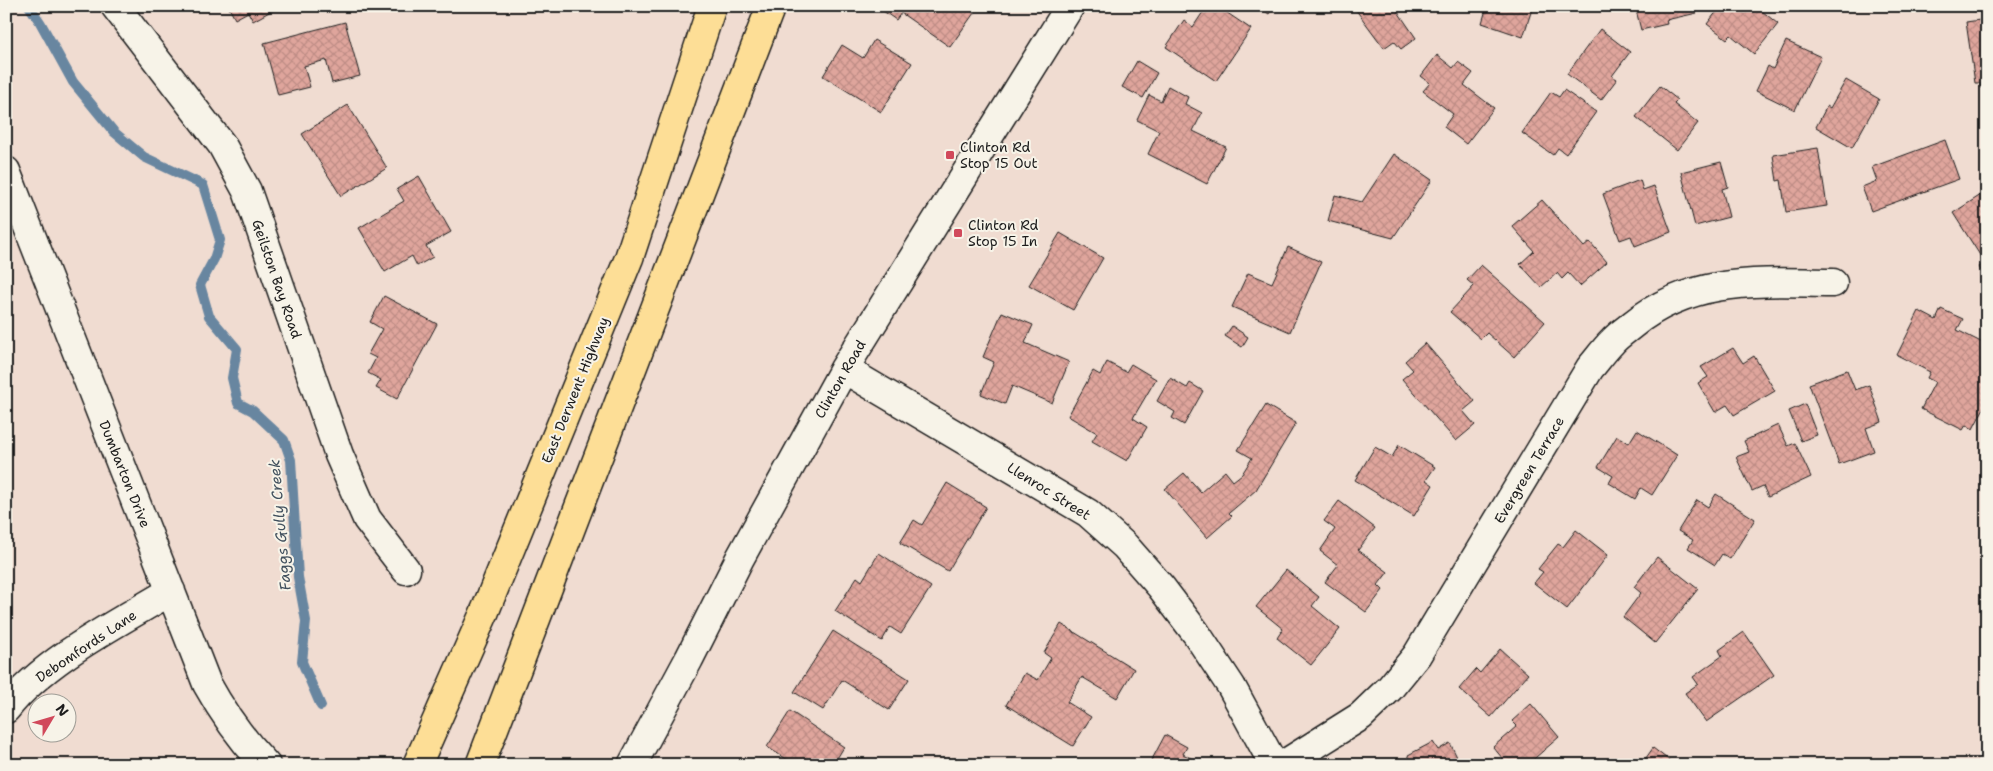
<svg xmlns="http://www.w3.org/2000/svg" width="1993" height="771" font-family="'Shantell Sans',sans-serif">
	<defs>
		<pattern id="building-cross-hatch" width="8" height="8" patternUnits="userSpaceOnUse" patternTransform="scale(1.25)"><rect width="8" height="8" fill="#dfa59c"/><path d="M0 0l8 8M0 8l8-8" fill="none" stroke="#bf8d86"/></pattern>
	</defs>
	<rect width="100%" height="100%" fill="#f0dcd1"/>
	<filter id="ink" filterUnits="userSpaceOnUse"><feTurbulence type="fractalNoise" baseFrequency=".02" numOctaves="2"/><feDisplacementMap in="SourceGraphic" scale="10" xChannelSelector="R" yChannelSelector="G"/><feConvolveMatrix kernelMatrix="1 2 1 2 8 2 1 2 1" color-interpolation-filters="sRGB"/></filter>
	<g filter="url(#ink)">
		<g fill="none" stroke-linecap="round" stroke-linejoin="round">
			<!-- stream -->
			<path stroke="#6886a0" stroke-width="10" d="M29,6L40,22L73,82L114,132L144,157L203,185L220,240L214,259L200,285L209,316L237,349L232,378L238,403L253,411L284,440L291,460L298,577L306,621L302,662L321,706"/>
		</g>
		<!-- building -->
		<path fill="url(#building-cross-hatch)" stroke="#1c1c1c" d="M228,6H280L253,21L248,12L235,19Z
			M876,6H963L974,13L950,47L901,13L896,20Z
			M1207,6H1217L1251,29L1216,81L1166,47L1184,20L1193,27Z
			M1257,6H1274L1269,14Z
			M1353,6H1394L1416,38L1401,49L1394,41L1384,48Z
			M1487,6H1533L1523,37L1482,23Z
			M1635,6H1696L1697,13L1666,20L1667,24L1641,30Z
			M1721,6H1756L1778,24L1754,54L1731,35L1727,39L1707,24Z
			M1987,19V87L1981,88L1980,83H1975L1966,22Z
			M345,22L360,76L332,83L326,60L304,66L310,87L278,95L264,43Z
			M1600,29L1630,52L1612,76L1617,79L1601,100L1567,74Z
			M874,40L912,63L881,112L823,76L842,45L863,58Z
			M1786,41L1821,57L1795,110L1756,91L1768,66L1773,69Z
			M1437,55L1453,68L1458,62L1473,73L1464,85L1494,108L1466,144L1444,127L1453,114L1423,91L1430,83L1421,76Z
			M1137,61L1157,73L1143,98L1122,87Z
			M1846,80L1879,99L1852,148L1816,127L1827,106L1830,108Z
			M1168,86L1188,97L1185,104L1202,113L1193,131L1226,147L1207,184L1148,154L1159,131L1137,120L1149,95L1161,101Z
			M1660,86L1678,100L1674,104L1698,123L1677,150L1636,117Z
			M1564,90L1596,112L1566,154L1558,148L1553,155L1522,133L1551,92L1559,97Z
			M348,105L387,168L341,196L302,134Z
			M1945,140L1959,179L1871,211L1862,187L1877,181L1872,167Z
			M1818,148L1827,206L1786,212L1781,180L1777,181L1773,155Z
			M1394,154L1432,180L1393,238L1328,221L1335,195L1362,202Z
			M1721,162L1728,187L1722,189L1729,217L1695,226L1681,172Z
			M419,176L451,232L426,246L433,257L417,266L412,256L385,272L359,228L404,201L397,189Z
			M1640,180L1643,190L1654,186L1671,232L1635,246L1631,236L1620,240L1603,194Z
			M1987,191V280L1979,267L1985,263L1953,213Z
			M1542,200L1584,247L1590,242L1607,262L1580,286L1568,273L1562,279L1557,273L1541,287L1520,264L1534,251L1512,226Z
			M1060,233L1103,258L1073,310L1029,285Z
			M1288,247L1321,262L1290,332L1232,307L1248,273L1272,283Z
			M1481,265L1545,322L1514,357L1487,333L1481,339L1450,312L1474,286L1467,280Z
			M384,296L437,324L397,399L376,388L381,380L368,373L376,358L368,354L382,329L370,322Z
			M1941,309L1963,319L1957,330L1987,345V402L1973,429L1966,425L1963,430L1921,409L1935,382L1927,378L1930,372L1897,355L1919,311L1936,320Z
			M1002,312L1033,325L1025,343L1069,362L1052,403L1012,386L1005,404L981,394L994,362L983,357Z
			M1232,326L1248,337L1242,347L1225,336Z
			M1425,343L1475,401L1463,411L1475,425L1456,441L1402,379L1413,370L1405,361Z
			M1733,348L1743,363L1754,356L1775,391L1734,415L1727,405L1715,412L1698,383L1708,377L1701,367Z
			M1107,362L1126,372L1131,364L1156,379L1133,418L1147,427L1127,461L1092,441L1097,433L1068,416L1093,371L1100,375Z
			M1847,370L1855,390L1869,385L1882,422L1866,428L1874,451L1839,464L1809,384Z
			M1170,378L1187,388L1190,383L1203,391L1184,425L1172,418L1175,412L1157,401Z
			M1805,404L1817,435L1801,441L1789,411Z
			M1266,405L1296,423L1256,490L1229,513L1232,516L1207,538L1165,489L1184,473L1201,492L1225,471L1233,481L1242,474L1252,458L1238,450Z
			M1778,425L1788,446L1795,443L1811,477L1768,497L1763,486L1752,491L1736,457L1749,452L1744,441Z
			M1637,430L1677,455L1652,495L1641,488L1635,499L1609,483L1613,476L1598,467L1617,436L1629,443Z
			M1399,445L1435,467L1426,480L1433,485L1414,516L1355,480L1375,447L1392,457Z
			M947,483L986,507L948,571L900,543L914,520L922,525Z
			M1716,494L1755,519L1730,559L1722,554L1715,565L1688,548L1693,540L1678,531L1697,500L1708,507Z
			M1339,501L1375,528L1358,550L1388,572L1378,585L1383,590L1366,612L1325,582L1338,565L1320,551L1335,529L1324,521Z
			M1576,530L1608,555L1567,609L1534,583L1543,572L1538,569L1558,544L1563,547Z
			M879,553L931,587L901,634L890,627L882,641L835,611L857,577L862,581Z
			M1657,557L1698,589L1655,643L1623,617L1641,593L1634,587Z
			M1286,570L1319,597L1312,606L1340,629L1311,665L1277,638L1283,629L1256,607Z
			M1061,624L1134,669L1117,698L1082,677L1067,702L1091,717L1073,746L1006,705L1025,673L1038,680L1051,658L1044,653Z
			M833,631L909,679L889,710L842,680L823,710L794,692Z
			M1744,632L1774,675L1706,722L1685,693L1698,684L1693,677L1722,656L1719,650Z
			M1500,649L1528,674L1491,717L1459,689L1476,669L1480,673Z
			M1531,704L1559,737L1527,765H1508L1493,747L1517,726L1512,721Z
			M790,711L844,747L833,765H785L788,760L767,747Z
			M1165,735L1187,747L1183,754L1200,763L1199,765H1149Z
			M1433,742L1438,750L1450,743L1461,765H1407L1412,762L1408,755Z
			M1653,748L1675,765H1641Z
			M1682,760L1689,765H1678Z"/>
		<g fill="none" stroke-linecap="round" stroke-linejoin="round">
			<defs>
				<path id="minor" d="M115,6L222,145L247,191L339,455L367,519L406,570
					M6,171L207,684C224,715 241,739 266,765
					M844,369L1088,513L1125,546L1161,587L1196,633L1231,686L1274,765
					M6,709C45,659 118,623 171,591
					M632,765L689,659L740,558L844,369L1070,6
					M1283,765L1361,716L1390,688L1417,655L1590,368C1597,360 1604,350 1612,342C1618,335 1626,330 1632,325C1692,276 1761,282 1833,283"/>
				<path id="primary" d="M417,765L485,611L629,258L712,6
					M480,765L771,6"/>
			</defs>
			<!-- minor casing -->
			<use href="#minor" stroke="#1c1c1c" stroke-width="31"/>
			<!-- primary casing -->
			<use href="#primary" stroke="#1c1c1c" stroke-width="31"/>
			<!-- minor -->
			<use href="#minor" stroke="#f7f3e8" stroke-width="28"/>
			<!-- primary -->
			<use href="#primary" stroke="#fdde96" stroke-width="28"/>
		</g>
	</g>
	<!-- markers -->
	<g fill="#d1495b" stroke="#f7f3e8" stroke-width="2">
		<rect x="945" y="150" width="10" height="10" rx="2.5"/>
		<rect x="953" y="228" width="10" height="10" rx="2.5"/>
	</g>
	<g text-anchor="middle" stroke-width="4" stroke-linejoin="round" paint-order="stroke">
		<!-- poi labels -->
		<g font-size="14" fill="#1c1c1c" stroke="#f7f3e8" text-anchor="start">
			<text x="960" y="152">Clinton Rd<tspan x="960" dy="16">Stop 15 Out</tspan></text>
			<text x="968" y="230">Clinton Rd<tspan x="968" dy="16">Stop 15 In</tspan></text>
		</g>
		<!-- street labels -->
		<g font-size="14" fill="#1c1c1c" stroke="#f7f3e8">
			<text transform="translate(277 279) rotate(71)" y="5">Geilston Bay Road</text>
			<text transform="translate(840 379) rotate(-60)" y="5">Clinton Road</text>
			<text transform="translate(575 390) rotate(-68)" y="5">East Derwent Highway</text>
			<text transform="translate(1529 470) rotate(-59)" y="5">Evergreen Terrace</text>
			<text transform="translate(125 474) rotate(68)" y="5">Dumbarton Drive</text>
			<text transform="translate(1049 491) rotate(32)" y="5">Llenroc Street</text>
			<text transform="translate(86 646) rotate(-34)" y="5">Debomfords Lane</text>
		</g>
		<!-- water labels -->
		<g font-size="15" font-style="italic" fill="#42515e" stroke="#f7f3e8">
			<text transform="translate(280 525) rotate(-95)" y="5">Faggs Gully Creek</text>
		</g>
	</g>
	<!-- margin -->
	<rect width="1993" height="771" fill="none" stroke="#f7f3e8" stroke-width="25"/>
	<rect x="12" y="12" width="1968" height="746" fill="none" stroke="#1c1c1c" stroke-width="2" filter="url(#ink)"/>
	<!-- north arrow -->
	<g transform="translate(52 718) rotate(52)"><circle r="24" fill="#f7f3e8" stroke="#9f9d96"/>
	<path d="M0-4L9 19L0 12L-9 19Z" fill="#d1495b"/>
	<text y="-8" font-size="14" font-weight="bold" text-anchor="middle" fill="#1c1c1c">N</text>
	</g>
</svg>
